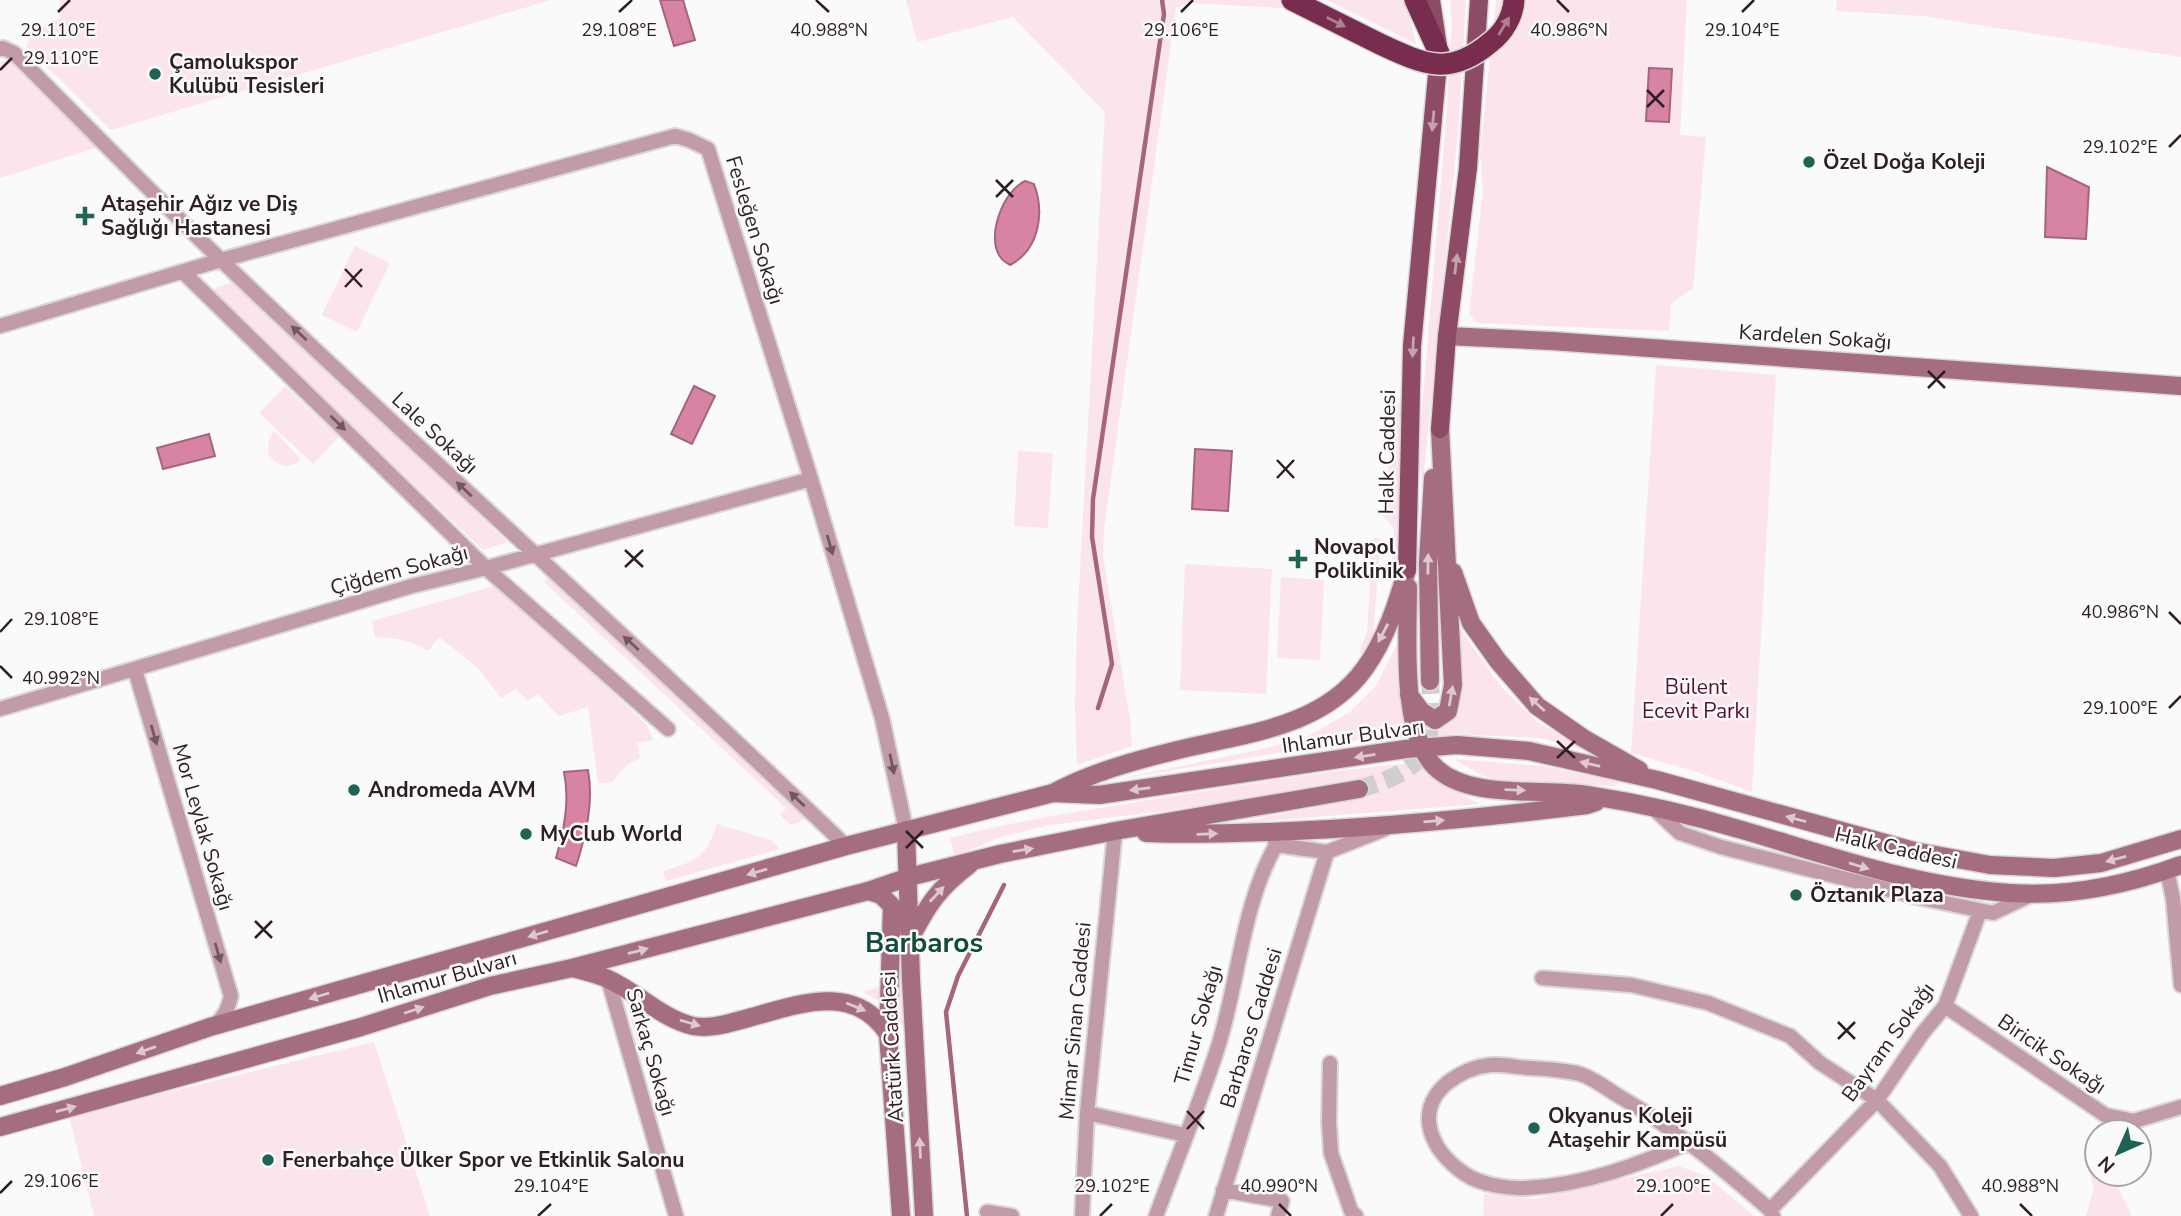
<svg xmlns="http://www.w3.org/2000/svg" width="2181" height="1216" font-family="'Nunito Sans',sans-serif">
	<rect width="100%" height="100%" fill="#fafafa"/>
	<!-- green -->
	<path fill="#fce4ec" d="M59,0H551L111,130L26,46L33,31L60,18Z
		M906,0H1280L1300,9L1188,3L1176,8L1104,529L1103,556L1130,719L1132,746L1077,765L1075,705L1077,626L1105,112L1013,17L917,42Z
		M1327,0H1404L1407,7L1416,44Z
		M1450,0H1466L1458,133L1423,481L1418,458L1445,134L1452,23Z
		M1496,0H1687L1680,135L1706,137L1693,288L1671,304L1669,331L1478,323L1469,315L1483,190L1480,153Z
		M1837,0H2181V57L1923,16L1836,11Z
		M10,60L91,136L102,146L0,178V62Z
		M355,246L390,263L357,332L322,315Z
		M234,281L507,542L483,550L211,290Z
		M1656,365L1776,375L1752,792L1694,771L1631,753Z
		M285,386L339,437L313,464L259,413Z
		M1412,391L1395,576L1391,575L1394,529L1383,516L1394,408Z
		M274,431L301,459C290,471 277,466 268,454L269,440Z
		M1018,451L1053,453L1048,528L1014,526Z
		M1373,538H1381L1373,634L1363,654L1359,652L1367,632Z
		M1185,564L1272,569L1266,694L1180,690Z
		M549,577L805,817L800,822L791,825L780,815L786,808L544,582Z
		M1281,577L1324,580L1320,660L1277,658Z
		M498,585L647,725L653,740L637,743L640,758L626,766L611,783H598L588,707L559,716L538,694L528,701L516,689L501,698L478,668L439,637L428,651C413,640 394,638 375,637L372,621Z
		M1460,629L1503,689L1536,721L1588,751L1540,738L1452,734L1429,739L1424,719L1435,727L1446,726L1459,710Z
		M1401,636C1400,672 1398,704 1408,738H1371L1118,779L1258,750L1307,737L1350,712L1376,686Z
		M1454,759L1543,766L1619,782L1616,786L1502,782L1481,775Z
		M1422,762L1437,781L1479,804L1238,823L1361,798L1356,779L1202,806L1050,825L1001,837L955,856L950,838C1014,821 1078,812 1143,801C1236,786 1328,770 1422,762Z
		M717,824L771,840L780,849L666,881L663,871C698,860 705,859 717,824Z
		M910,975L911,1048C901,1018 892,1007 863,992Z
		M626,1000L639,1006L649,1014L642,1024L637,1042Z
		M374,1042L430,1216H94L69,1116Z
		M2097,1157V1174H2111L2132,1216H2086L2094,1187L2086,1164Z
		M1679,1166L1706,1176L1754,1216H1483L1484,1194L1535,1199Z"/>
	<!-- water -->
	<path fill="#d783a3" stroke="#a4657d" stroke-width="2" d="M660,0H683L695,40L674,46Z
		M1649,68L1672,69L1669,122L1646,121Z
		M2047,167L2089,187L2086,239L2045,237Z
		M1025,181L1034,184C1045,213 1039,250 1010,265C1007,263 1003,261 1001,258C985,238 1003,191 1025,181Z
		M694,386L715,396L692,444L671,434Z
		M209,434L215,456L163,469L157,448Z
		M1195,449L1232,451L1228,511L1192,509Z
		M588,770C594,802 586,835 576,866L556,858C564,830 570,801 564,772Z"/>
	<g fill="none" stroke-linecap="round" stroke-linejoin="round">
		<!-- stream -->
		<path stroke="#a4657d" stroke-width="4.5" d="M1098,708L1112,664L1092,537L1093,499L1164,14L1162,0
			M967,1216L946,1012L958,976L1004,885"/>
		<!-- secondary-tunnel -->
		<path stroke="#d1cecf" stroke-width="18" stroke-dasharray="18 9" stroke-linecap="butt" d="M1359,789C1428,769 1434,751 1430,681"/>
		<defs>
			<path id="street" d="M0,49L3,48L14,53C83,122 152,193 222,261C428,459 641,648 846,846
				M184,273L486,568L668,729
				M0,326L221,260L675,136L689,140L708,149L811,479L882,718L906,830
				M135,670L231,996C228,1009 224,1018 213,1026
				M0,709L412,586L486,568L811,479
				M1652,807L1680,833L1721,847L1921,898L1993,913L2033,894
				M1274,837L1276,845L1327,852L1385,829
				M2167,871L2173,898L2181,985
				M1542,978L1631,985L1708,1003L1790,1036L1820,1063L1877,1100L1940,1166L1971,1216
				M608,979L676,1216
				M1945,1006L2105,1115L2134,1121L2181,1107
				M1330,1063L1329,1122L1331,1153L1351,1211L1356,1216
				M1087,1113L1185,1135
				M1690,1142C1639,1165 1584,1185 1527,1188C1509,1189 1481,1185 1465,1174C1433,1153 1412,1113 1447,1083C1459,1074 1475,1066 1491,1065C1502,1064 1516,1067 1528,1068C1545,1069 1564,1070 1580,1074C1593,1078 1606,1088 1617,1095C1674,1128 1721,1167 1770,1210L1773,1216
				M1223,1190L1282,1201L1278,1216
				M1770,1210L1877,1100L1922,1034L1945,1006L1980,911
				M987,1212L1012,1216
				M1082,1216L1087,1113L1115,831
				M1156,1216C1176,1161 1199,1106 1217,1050C1239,983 1241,907 1276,845
				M1216,1216L1327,852"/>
			<path id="secondary" d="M1447,336L1552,341L2181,386
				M1453,572L1471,623L1498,661L1537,706L1583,738L1639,770
				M1408,587C1408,635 1400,732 1435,767C1468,800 1542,788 1587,795C1639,803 1692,815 1742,830C1831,856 1917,887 2010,893C2067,897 2127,885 2181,865
				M1430,681L1428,563L1433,478
				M1409,695L1421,711L1435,720L1448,711L1453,685L1440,429
				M1053,793L1099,795L1406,749L1457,745L1529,751L1657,780L1914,851L1990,865L2054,868L2101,863L2181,839
				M906,830L911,980L924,1216
				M1146,833C1187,835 1227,833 1269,832C1375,828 1481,818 1587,805L1596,802
				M868,891L881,895L892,906L888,1034L901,1216
				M911,937C929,903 938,889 969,865
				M572,968C584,971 597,974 608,979C637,992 662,1019 693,1026C709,1029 726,1024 741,1020C792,1007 853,979 888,1034
				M0,1096L65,1077L210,1027L846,846L1053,793C1090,773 1133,761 1174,751C1240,734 1322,729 1365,668C1386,639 1397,603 1407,570
				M0,1127L361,1027L490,986L572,968L868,891L909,877L1000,854L1115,831L1359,789"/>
			<path id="primary" d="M1440,429L1447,336L1468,168L1479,0
				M1407,570L1412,346L1439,53L1431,0"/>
			<path id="highway" d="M1292,0L1380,44
				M1415,0L1439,53"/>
		</defs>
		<!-- street casing -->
		<use href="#street" stroke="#d9d7d8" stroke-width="18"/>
		<!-- secondary casing -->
		<use href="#secondary" stroke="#d9d7d8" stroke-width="21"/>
		<!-- primary casing -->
		<use href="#primary" stroke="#d9d7d8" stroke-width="21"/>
		<!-- highway casing -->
		<use href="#highway" stroke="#d9d7d8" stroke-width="24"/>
		<!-- street -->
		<use href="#street" stroke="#c29ba8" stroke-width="14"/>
		<!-- secondary -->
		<use href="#secondary" stroke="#a46d81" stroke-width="18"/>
		<!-- primary -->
		<use href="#primary" stroke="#8d4b65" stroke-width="18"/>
		<!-- highway -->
		<use href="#highway" stroke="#782d4e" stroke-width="21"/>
		<defs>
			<path id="highway-bridge" d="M1380,44C1425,65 1450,77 1491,42C1504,32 1513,16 1514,0"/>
		</defs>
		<!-- highway-bridge casing -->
		<use href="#highway-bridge" stroke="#d9d7d8" stroke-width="24" stroke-linecap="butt"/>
		<!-- highway-bridge -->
		<use href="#highway-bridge" stroke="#782d4e" stroke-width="21"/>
	</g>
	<!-- one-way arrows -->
	<defs><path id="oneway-solid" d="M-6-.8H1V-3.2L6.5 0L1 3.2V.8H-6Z" transform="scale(1.75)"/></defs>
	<g fill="#ac7f93">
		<use href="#oneway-solid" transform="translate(1336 22) rotate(27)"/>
		<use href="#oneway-solid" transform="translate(1504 26) rotate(-59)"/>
	</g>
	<g fill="#c4a2b0">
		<use href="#oneway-solid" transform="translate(1433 121) rotate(95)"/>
		<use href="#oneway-solid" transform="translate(1456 264) rotate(-83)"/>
		<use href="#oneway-solid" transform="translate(1413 347) rotate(93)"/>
	</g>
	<g fill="#71575f">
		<use href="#oneway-solid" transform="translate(299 333) rotate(-137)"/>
		<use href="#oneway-solid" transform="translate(338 423) rotate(44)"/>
		<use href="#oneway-solid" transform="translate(464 489) rotate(-137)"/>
		<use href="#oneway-solid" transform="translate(830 545) rotate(74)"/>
		<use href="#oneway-solid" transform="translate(631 643) rotate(-138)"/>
		<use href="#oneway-solid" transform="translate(154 735) rotate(74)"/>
		<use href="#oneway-solid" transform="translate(892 764) rotate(78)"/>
		<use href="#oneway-solid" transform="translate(797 799) rotate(-136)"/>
		<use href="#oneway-solid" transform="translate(218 953) rotate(74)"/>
	</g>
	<g fill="#dcc9d0">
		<use href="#oneway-solid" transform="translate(1428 564) rotate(-89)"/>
		<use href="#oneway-solid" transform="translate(1383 633) rotate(118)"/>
		<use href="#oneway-solid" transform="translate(1451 696) rotate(-80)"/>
		<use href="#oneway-solid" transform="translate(1537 704) rotate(-138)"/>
		<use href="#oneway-solid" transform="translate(1365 756) rotate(171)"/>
		<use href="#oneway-solid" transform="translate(1590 764) rotate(-167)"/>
		<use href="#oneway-solid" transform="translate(1140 789) rotate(172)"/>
		<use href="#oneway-solid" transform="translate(1515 790) rotate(2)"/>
		<use href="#oneway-solid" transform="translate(1796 819) rotate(-165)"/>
		<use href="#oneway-solid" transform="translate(1434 821) rotate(-5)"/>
		<use href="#oneway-solid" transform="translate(1207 834) rotate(-2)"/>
		<use href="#oneway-solid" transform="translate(1023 850) rotate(-9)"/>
		<use href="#oneway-solid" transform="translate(2116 859) rotate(165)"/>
		<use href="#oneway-solid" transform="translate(1859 866) rotate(17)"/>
		<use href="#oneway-solid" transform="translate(757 872) rotate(164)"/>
		<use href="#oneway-solid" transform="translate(937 894) rotate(-47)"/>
		<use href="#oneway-solid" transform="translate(538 934) rotate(164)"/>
		<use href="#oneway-solid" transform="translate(638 951) rotate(-15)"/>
		<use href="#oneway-solid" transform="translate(319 996) rotate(164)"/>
		<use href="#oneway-solid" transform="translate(856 1007) rotate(22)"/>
		<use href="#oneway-solid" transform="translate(414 1010) rotate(-18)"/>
		<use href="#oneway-solid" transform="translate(690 1023) rotate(16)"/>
		<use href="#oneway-solid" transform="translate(146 1050) rotate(161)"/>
		<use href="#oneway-solid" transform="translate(66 1109) rotate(-15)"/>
		<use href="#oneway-solid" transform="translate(920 1148) rotate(-93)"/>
	</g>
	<!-- ticks -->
	<path fill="none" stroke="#2e1f24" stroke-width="2.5" d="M816,0L829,12M1557,0L1569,12M58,12L70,0M619,12L632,0M1181,12L1193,0M1742,12L1754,0M0,70L12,58M1647,90L1664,107M1647,107L1664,90M2169,147L2181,135M996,180L1013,197M996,197L1013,180M345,269L362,287M345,287L362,269M1928,371L1945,388M1928,388L1945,371M1277,460L1294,478M1277,478L1294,460M625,550L643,567M625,567L643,550M2169,612L2181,624M0,632L12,619M0,666L12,678M2169,708L2181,696M1557,741L1575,758M1557,758L1575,741M906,831L923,848M906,848L923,831M255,921L272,938M255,938L272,921M1838,1022L1855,1039M1838,1039L1855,1022M1187,1111L1204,1129M1187,1129L1204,1111M0,1193L12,1181M1279,1204L1291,1216M2020,1204L2032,1216M538,1216L551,1204M1100,1216L1112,1204M1661,1216L1673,1204"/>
	<!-- markers -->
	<g fill="#1e6355" stroke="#fafafa" stroke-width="2.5">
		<circle cx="155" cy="74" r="7"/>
		<circle cx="1809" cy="162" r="7"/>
		<path d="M81.5 205.5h7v7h7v7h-7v7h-7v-7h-7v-7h7z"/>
		<path d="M1294.5 548.5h7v7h7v7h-7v7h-7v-7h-7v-7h7z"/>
		<circle cx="354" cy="790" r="7"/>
		<circle cx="526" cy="834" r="7"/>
		<circle cx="1796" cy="895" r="7"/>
		<circle cx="1534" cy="1128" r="7"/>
		<circle cx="268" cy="1160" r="7"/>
	</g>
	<g text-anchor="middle" stroke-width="5" stroke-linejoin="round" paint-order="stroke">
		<!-- poi labels -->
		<g font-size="21" font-weight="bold" fill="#2e1f24" stroke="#fafafa" text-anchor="start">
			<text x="169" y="69">Çamolukspor<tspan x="169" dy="24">Kulübü Tesisleri</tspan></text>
			<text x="1823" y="169">Özel Doğa Koleji</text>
			<text x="101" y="211">Ataşehir Ağız ve Diş<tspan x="101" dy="24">Sağlığı Hastanesi</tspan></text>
			<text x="1314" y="554">Novapol<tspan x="1314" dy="24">Poliklinik</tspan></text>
			<text x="368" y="797">Andromeda AVM</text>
			<text x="540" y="841">MyClub World</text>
			<text x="1810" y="902">Öztanık Plaza</text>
			<text x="1548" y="1123">Okyanus Koleji<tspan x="1548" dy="24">Ataşehir Kampüsü</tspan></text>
			<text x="282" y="1167">Fenerbahçe Ülker Spor ve Etkinlik Salonu</text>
		</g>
		<!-- street labels -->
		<g font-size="21" fill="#2e1f24" stroke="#fafafa">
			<text transform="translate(755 230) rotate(73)" y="7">Fesleğen Sokağı</text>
			<text transform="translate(1815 337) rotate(4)" y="7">Kardelen Sokağı</text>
			<text transform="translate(435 433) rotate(43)" y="7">Lale Sokağı</text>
			<text transform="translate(1387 452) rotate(-89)" y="7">Halk Caddesi</text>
			<text transform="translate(399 570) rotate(-15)" y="7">Çiğdem Sokağı</text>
			<text transform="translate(1353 736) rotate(-8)" y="7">Ihlamur Bulvarı</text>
			<text transform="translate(203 827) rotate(74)" y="7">Mor Leylak Sokağı</text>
			<text transform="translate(1896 848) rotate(13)" y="7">Halk Caddesi</text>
			<text transform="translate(447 977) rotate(-16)" y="7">Ihlamur Bulvarı</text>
			<text transform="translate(1075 1021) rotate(-85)" y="7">Mimar Sinan Caddesi</text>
			<text transform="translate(1198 1025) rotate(-74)" y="7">Timur Sokağı</text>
			<text transform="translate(1251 1028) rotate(-73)" y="7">Barbaros Caddesi</text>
			<text transform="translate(1888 1042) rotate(-54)" y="7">Bayram Sokağı</text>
			<text transform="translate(892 1047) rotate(-93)" y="7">Atatürk Caddesi</text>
			<text transform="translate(651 1052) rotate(74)" y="7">Sarkaç Sokağı</text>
			<text transform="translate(2052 1054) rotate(34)" y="7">Biricik Sokağı</text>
		</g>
		<!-- park labels -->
		<g font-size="21" fill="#5a0e34" stroke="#fafafa">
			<text x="1696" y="694">Bülent<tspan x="1696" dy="24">Ecevit Parkı</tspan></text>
		</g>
		<!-- district labels -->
		<g font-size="28" font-weight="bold" fill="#134b3f" stroke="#fafafa">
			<text x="924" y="952">Barbaros</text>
		</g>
	</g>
	<g font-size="18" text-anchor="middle" fill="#2e1f24" stroke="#fafafa" stroke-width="5" stroke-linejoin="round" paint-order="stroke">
		<text x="58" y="36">29.110°E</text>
		<text x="619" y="36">29.108°E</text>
		<text x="829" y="36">40.988°N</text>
		<text x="1181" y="36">29.106°E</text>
		<text x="1569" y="36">40.986°N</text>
		<text x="1742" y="36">29.104°E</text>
		<text x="61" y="64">29.110°E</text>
		<text x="2120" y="153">29.102°E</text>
		<text x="2120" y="618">40.986°N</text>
		<text x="61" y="625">29.108°E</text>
		<text x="61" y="684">40.992°N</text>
		<text x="2120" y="714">29.100°E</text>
		<text x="61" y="1187">29.106°E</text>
		<text x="551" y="1192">29.104°E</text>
		<text x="1112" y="1192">29.102°E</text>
		<text x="1673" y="1192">29.100°E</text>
		<text x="1279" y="1192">40.990°N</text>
		<text x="2020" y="1192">40.988°N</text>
	</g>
	<!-- north arrow -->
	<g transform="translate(2118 1153) rotate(225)"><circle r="33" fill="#fafafa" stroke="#a8a2a4" stroke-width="2"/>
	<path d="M0-5L12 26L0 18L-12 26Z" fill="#1e6355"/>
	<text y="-10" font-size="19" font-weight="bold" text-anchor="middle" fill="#2e1f24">N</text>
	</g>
</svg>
